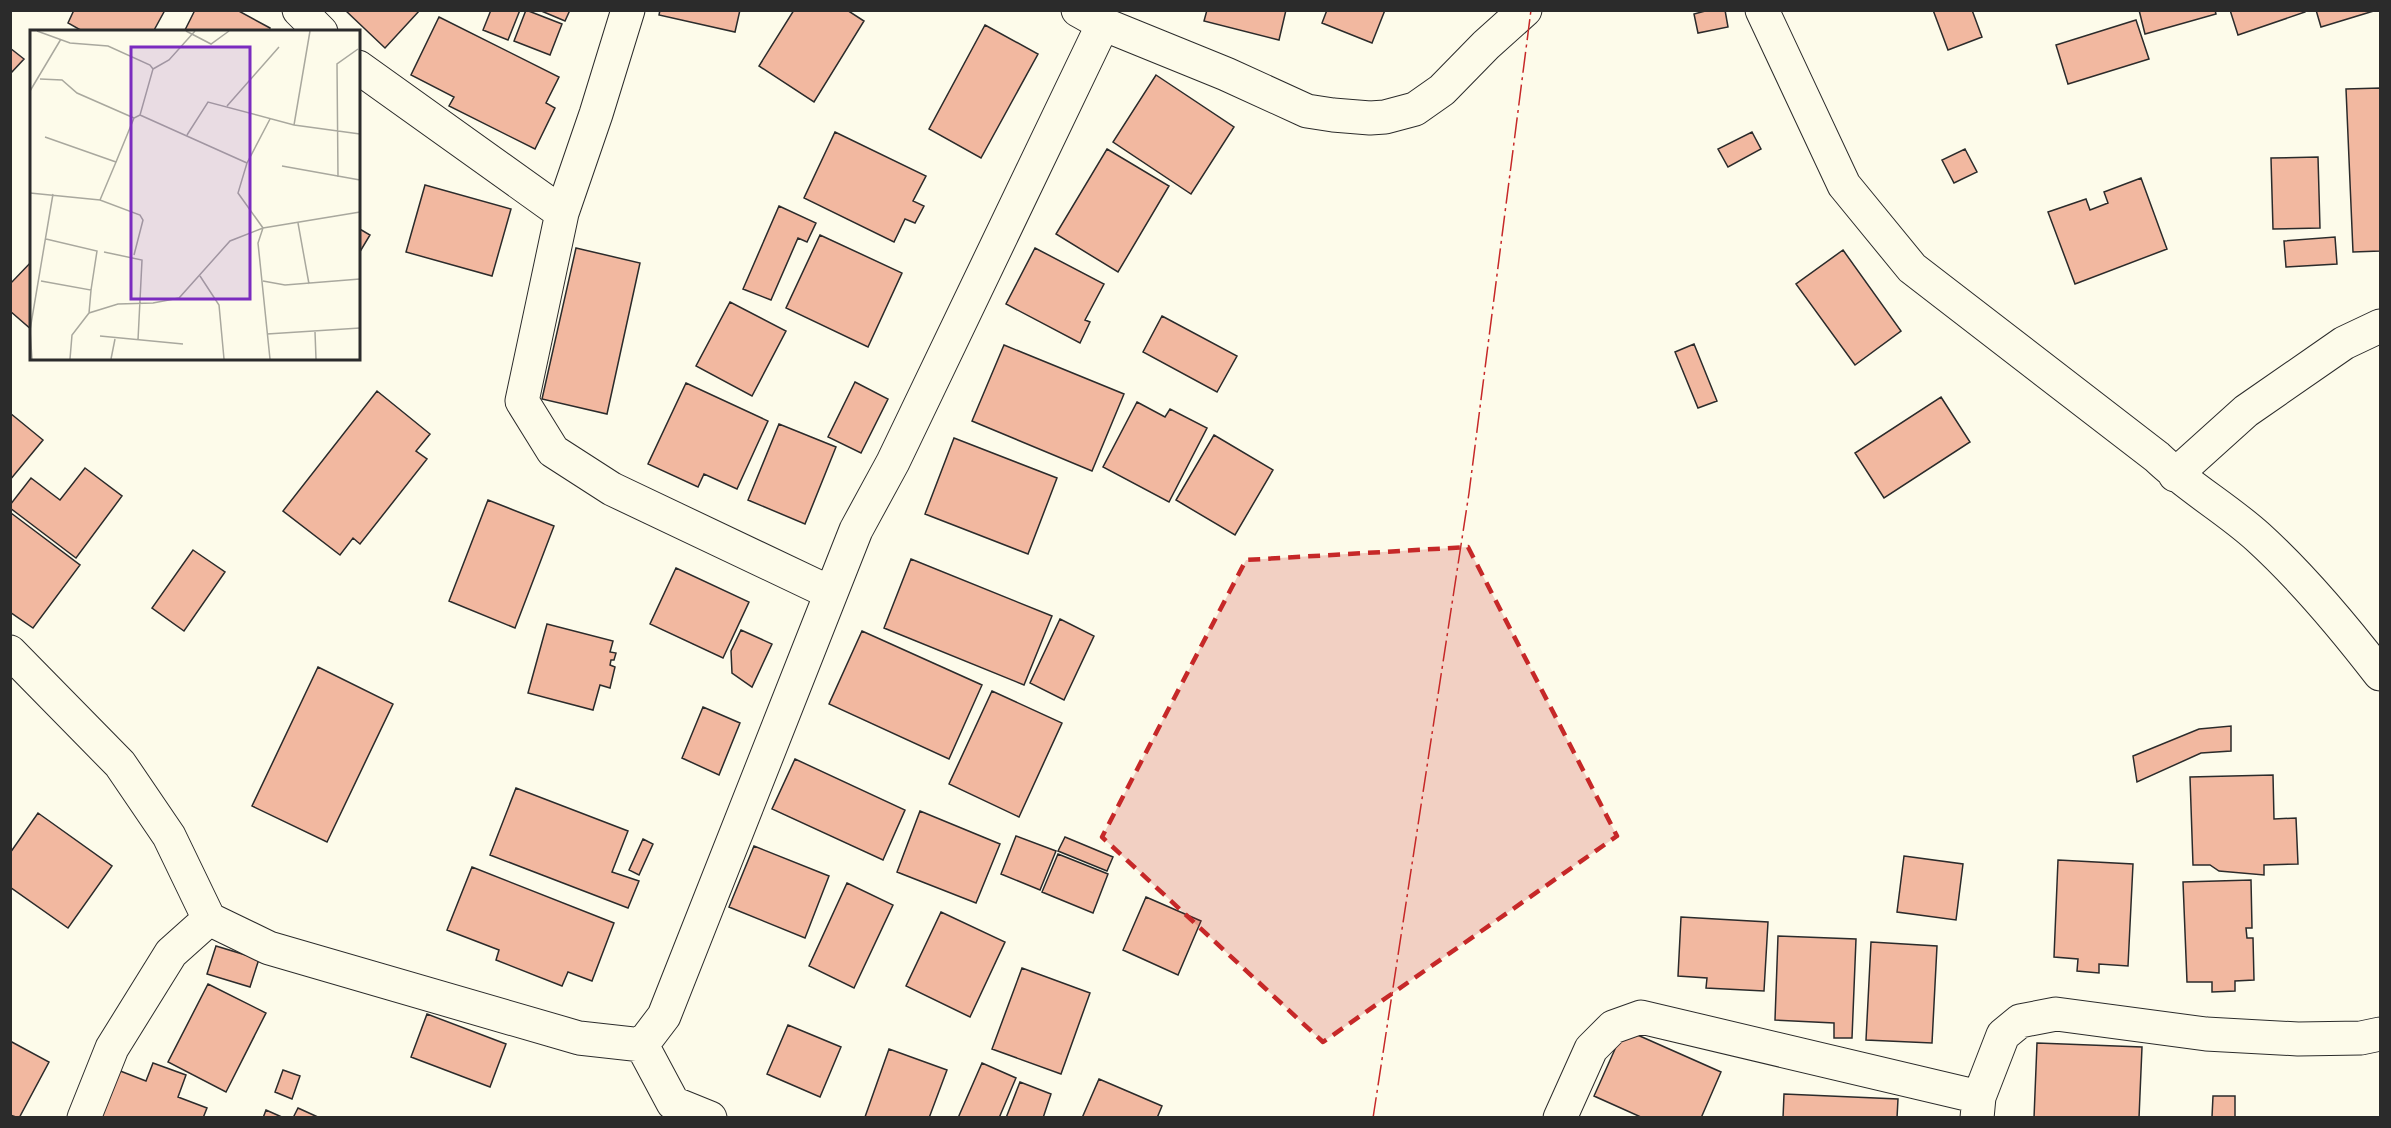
<svg xmlns="http://www.w3.org/2000/svg" width="2391" height="1128" font-family="'IBM Plex Serif',serif">
	<rect width="100%" height="100%" fill="#fdfbea"/>
	<!-- building -->
	<path fill="#f2b8a0" stroke="#2b2b2b" stroke-width="1.5" d="M74,10H165L153,32H84L68,23Z
		M195,10H237L270,28L269,32H184Z
		M345,10H420L385,48Z
		M491,10H520L508,40L483,30Z
		M526,10L562,24L550,55L514,41Z
		M539,10H570L565,21Z
		M660,10H740L735,32L659,15Z
		M794,10H847L864,21L814,102L759,66Z
		M1207,10H1286L1279,40L1204,21Z
		M1327,10H1385L1372,43L1322,23Z
		M1709,10H1725L1728,27L1698,33L1694,14Z
		M1933,10H1972L1982,37L1948,50Z
		M2139,10H2215L2216,14L2145,34Z
		M2230,10H2305V12L2238,35Z
		M2316,10H2377L2321,27Z
		M439,17L559,77L546,103L555,108L535,149L449,106L454,97L411,75Z
		M2136,20L2149,59L2068,84L2056,45Z
		M985,25L1038,54L981,158L929,129Z
		M10,48L24,59L10,74Z
		M1156,75L1234,127L1191,194L1113,142Z
		M2380,88V251L2353,252L2346,89Z
		M835,132L926,176L913,201L924,206L915,223L905,219L894,242L804,198Z
		M1752,132L1761,149L1728,167L1718,149Z
		M1107,149L1169,186L1118,272L1056,234Z
		M1965,149L1977,172L1954,183L1942,160Z
		M2318,157L2320,228L2273,229L2271,158Z
		M2141,178L2167,249L2075,284L2048,212L2086,199L2090,210L2108,203L2104,192Z
		M425,185L511,209L492,276L406,252Z
		M779,206L816,223L807,242L798,238L771,300L743,289Z
		M358,228L370,235L358,255Z
		M820,235L902,273L868,347L786,308Z
		M2335,237L2337,264L2286,267L2284,241Z
		M576,248L640,263L607,414L542,399Z
		M1035,248L1104,284L1085,320L1090,322L1080,343L1006,304Z
		M1843,250L1901,331L1855,365L1796,284Z
		M32,261V330L10,311V284Z
		M730,302L786,331L752,396L696,366Z
		M1162,316L1237,356L1217,392L1143,352Z
		M1694,344L1717,401L1698,408L1675,352Z
		M1004,345L1124,394L1092,471L972,421Z
		M855,382L888,399L861,453L828,437Z
		M686,383L768,421L737,489L704,474L698,487L648,464Z
		M377,391L430,434L416,451L427,459L360,544L353,538L340,555L283,511Z
		M1941,397L1970,442L1884,498L1855,453Z
		M1137,402L1165,417L1170,409L1207,428L1169,502L1103,467Z
		M10,413L43,440L10,480Z
		M779,424L836,447L805,524L748,500Z
		M1214,435L1273,470L1235,535L1176,500Z
		M954,438L1057,478L1028,554L925,514Z
		M85,468L122,496L76,558L10,508V505L31,478L60,500Z
		M488,500L554,526L515,628L449,601Z
		M11,513L80,565L33,628L10,612Z
		M193,550L225,572L184,631L152,608Z
		M911,559L1052,616L1024,685L884,628Z
		M676,568L749,602L723,658L650,624Z
		M1060,619L1094,636L1064,700L1030,683Z
		M547,624L613,641L610,652L616,653L614,660H611L610,665L615,667L610,688L600,685L593,710L528,693Z
		M741,630L772,644L752,687L732,673L731,651Z
		M862,631L982,685L949,759L829,704Z
		M318,667L393,704L327,842L252,806Z
		M992,691L1062,723L1019,817L949,784Z
		M703,707L740,723L719,775L682,758Z
		M2231,726V751L2201,753L2137,782L2133,756L2199,729Z
		M795,759L905,810L883,860L772,809Z
		M2273,775L2274,819L2296,818L2298,864L2264,865V875L2219,871L2210,865H2193L2190,777Z
		M516,788L628,831L612,872L639,881L628,908L490,855Z
		M920,811L1000,844L976,903L897,872Z
		M38,813L112,866L68,928L10,887V853Z
		M1016,836L1056,851L1040,890L1001,874Z
		M1065,837L1113,857L1107,871L1058,851Z
		M643,839L653,844L639,875L629,870Z
		M754,846L829,876L805,938L729,907Z
		M1058,854L1108,874L1093,913L1042,892Z
		M1904,856L1963,864L1956,920L1897,912Z
		M2058,860L2133,864L2128,966L2099,964V973L2077,971L2078,959L2054,957Z
		M472,867L614,923L592,981L568,972L562,986L496,960L499,950L447,930Z
		M2251,880L2252,928H2246L2247,938H2253L2254,980L2235,981V991L2212,992V982H2187L2183,882Z
		M847,883L893,905L854,988L809,966Z
		M1146,897L1201,921L1178,975L1123,950Z
		M941,912L1005,942L970,1017L906,986Z
		M1681,917L1768,922L1764,991L1706,988L1707,978L1678,976Z
		M1778,936L1856,939L1852,1038H1834V1023L1775,1020Z
		M1871,942L1937,946L1932,1043L1866,1040Z
		M216,946L259,959L250,987L207,974Z
		M1022,968L1090,993L1061,1074L992,1049Z
		M208,984L266,1013L226,1092L168,1062Z
		M427,1014L506,1044L490,1087L411,1057Z
		M788,1025L841,1047L820,1097L767,1074Z
		M1624,1029L1721,1072L1701,1118H1643L1594,1096Z
		M10,1041L49,1062L19,1118L10,1115Z
		M2037,1043L2142,1047L2139,1118H2034Z
		M889,1049L947,1070L929,1118L865,1117Z
		M153,1063L186,1075L178,1097L207,1108L203,1118H91L110,1067L146,1081Z
		M982,1063L1016,1078L999,1118H958Z
		M283,1070L300,1076L292,1099L275,1092Z
		M1099,1079L1162,1106L1157,1118H1082Z
		M1020,1082L1051,1094L1043,1118H1006Z
		M1784,1094L1898,1099L1897,1118H1783Z
		M2213,1096H2235V1117H2212Z
		M298,1108L320,1118H293Z
		M266,1110L284,1118H263Z"/>
	<g fill="none" stroke-linecap="round" stroke-linejoin="round">
		<defs>
			<path id="minor" d="M299,10L321,32
				M628,10L596,114L562,213L522,401L553,451L612,489L831,593
				M1078,10L1103,24
				M1762,10L1844,185L1912,268L2157,457C2188,487 2226,508 2258,537C2303,578 2343,626 2380,674
				M358,67L562,213
				M2175,475L2246,411L2344,343L2380,326
				M10,652L120,764L169,836L209,919
				M642,1045L673,1103L710,1118
				M84,1118L112,1048L171,953L209,919L269,948L579,1038L642,1045L664,1016L856,530L893,462L1103,24L1226,74L1307,111L1333,115L1370,118L1385,117L1415,109L1442,90L1486,45L1525,10
				M1560,1118L1591,1049L1613,1027L1641,1017L1979,1097
				M1977,1118L1979,1097L2003,1035L2020,1021L2056,1014L2206,1034L2298,1039L2361,1038L2380,1034"/>
		</defs>
		<!-- minor casing -->
		<use href="#minor" stroke="#2b2b2b" stroke-width="35"/>
		<!-- minor -->
		<use href="#minor" stroke="#fdfbea" stroke-width="33"/>
		<!-- power -->
		<path stroke="#c62828" stroke-width="1.5" stroke-dasharray="21 4.5 3 4.5" stroke-linecap="butt" d="M1373,1118L1469,493L1531,10"/>
	</g>
	<!-- marked area -->
	<path fill="#c62828" fill-opacity="0.2" stroke="#c62828" stroke-width="4.5" stroke-dasharray="12 8" stroke-linejoin="round" d="M1468,547L1617,836L1323,1042L1102,837L1246,560Z"/>
	<!-- overview -->
	<g transform="translate(30 30)">
		<rect width="330" height="330" fill="#fdfbea"/>
		<path fill="none" stroke="#a9a89e" stroke-width="1.5" d="M7,1L40,13L78,16L120,35L123,39L110,85L217,133L208,163L233,198L228,213L240,329M156,1L181,14L199,1M330,1V21M123,39L139,30L165,1M10,49L32,50L47,63L104,88M0,61L31,9M197,76L249,17M264,95L280,1M157,105L178,72L264,95L330,104M15,107L86,132L104,88L110,85M217,133L240,89M252,136L330,150M308,147L307,34L328,19M0,163L70,170L110,185L113,190L104,225M70,170L86,132M268,193L279,254M16,209L67,221L61,260M74,222L112,230L108,310M170,246L189,275L194,329M11,251L61,260L59,283M233,251L255,255L330,249M285,302L286,329M237,304L330,298M70,306L153,314M2,329L0,300L23,164M40,329L42,305L59,283L88,274L123,273L149,268L200,211L233,198L330,182M81,329L85,309"/>
		<path fill="#7b2cbf" fill-opacity="0.15" stroke="#7b2cbf" stroke-width="3" d="M101,17H220V269H101Z"/>
		<rect width="330" height="330" fill="none" stroke="#2b2b2b" stroke-width="3"/>
	</g>
	<!-- border -->
	<rect width="2391" height="1128" fill="none" stroke="#2b2b2b" stroke-width="24"/>
</svg>
